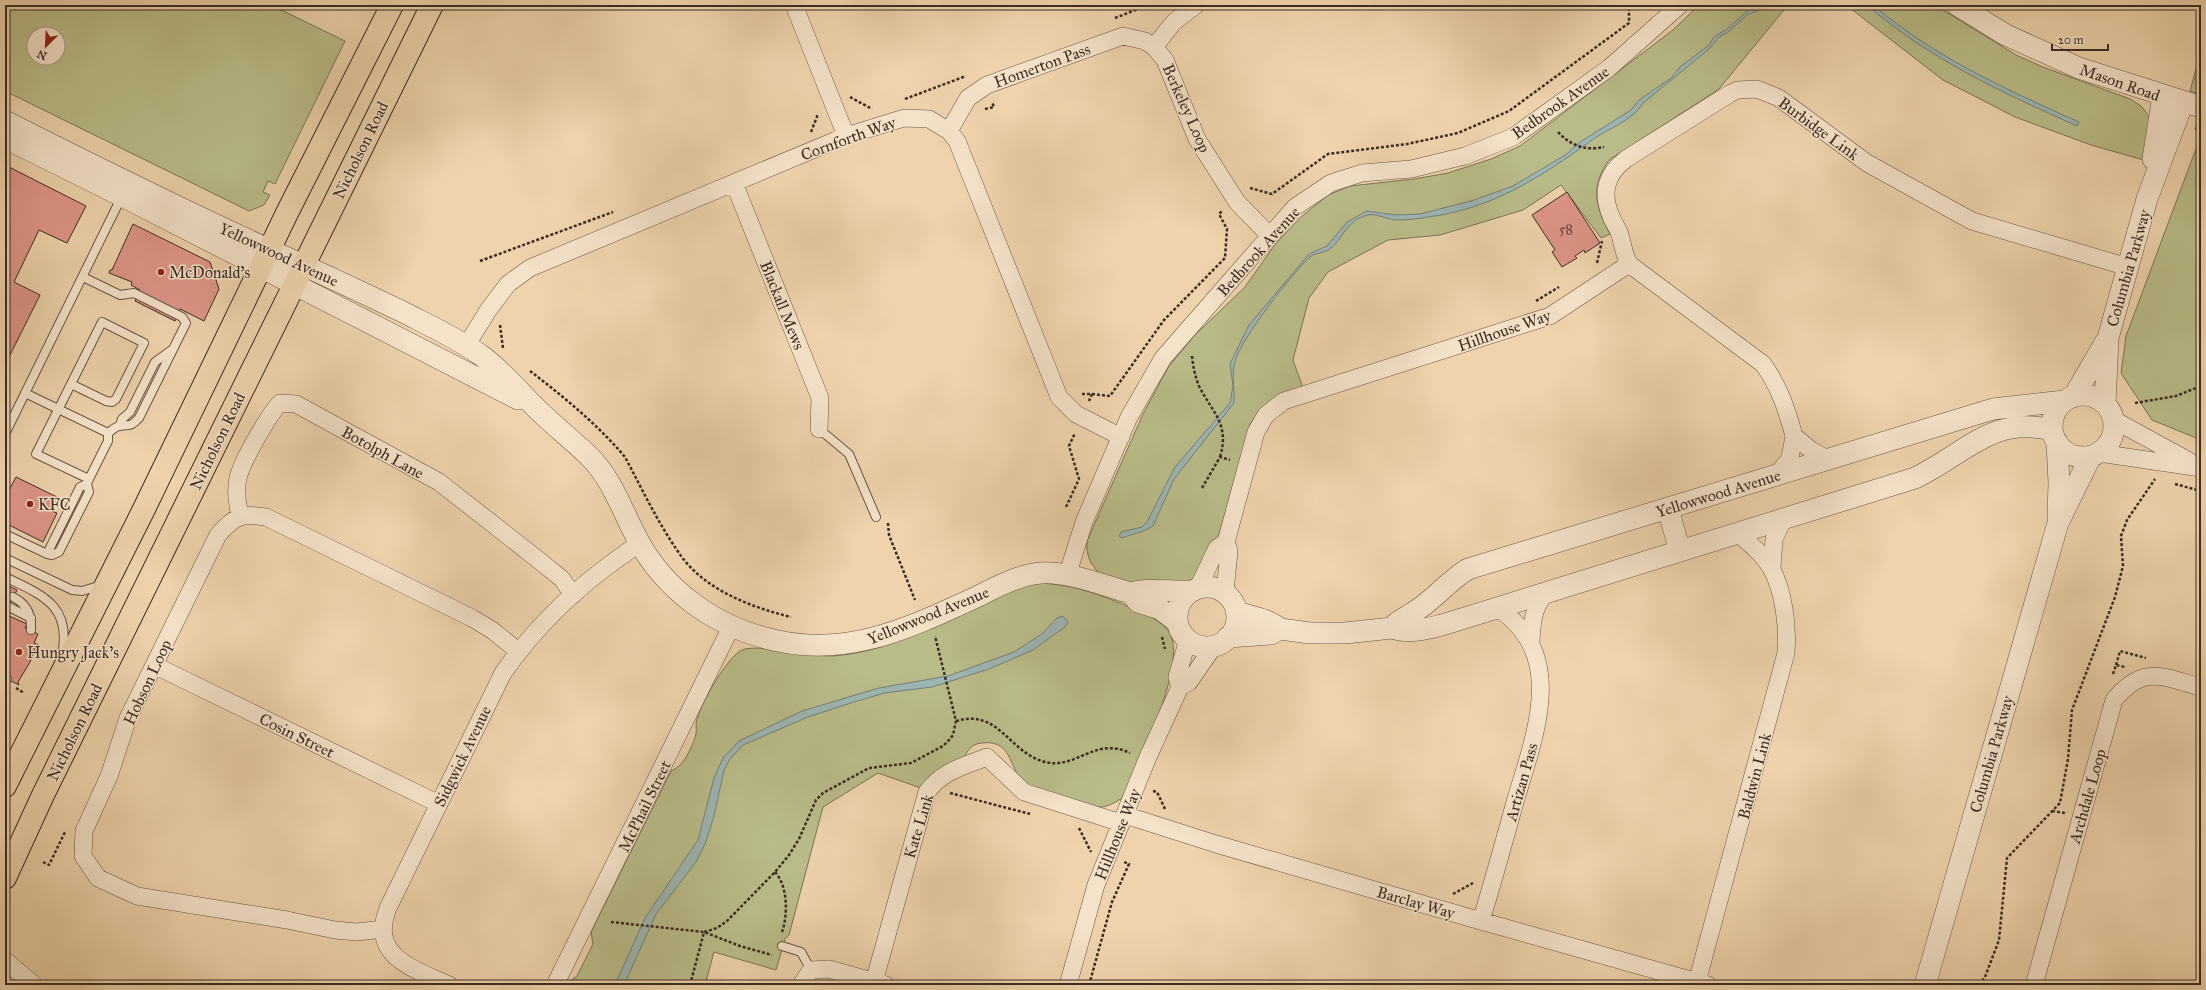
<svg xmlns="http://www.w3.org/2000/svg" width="2206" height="990" font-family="'IM FELL Great Primer',serif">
	<rect width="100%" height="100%" fill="#eed3ac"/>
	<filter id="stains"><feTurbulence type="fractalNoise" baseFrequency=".005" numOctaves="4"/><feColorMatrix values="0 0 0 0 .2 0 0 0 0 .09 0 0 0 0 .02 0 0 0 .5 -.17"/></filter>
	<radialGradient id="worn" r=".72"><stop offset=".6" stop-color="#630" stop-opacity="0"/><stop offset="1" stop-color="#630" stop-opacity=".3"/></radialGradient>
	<!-- green -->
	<path fill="#b9bc89" stroke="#7a7456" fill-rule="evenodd" d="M5,5H271L345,41L275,184L268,181L263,192L270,195L264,205L249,211L5,91ZM34,34H58V58H34Z
		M1699,5H1788L1719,89L1609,160C1590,187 1595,206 1610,234L1601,238L1561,185L1523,210L1440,235L1388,240L1328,272L1309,298L1293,360L1303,388L1258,414L1250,424L1219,535L1199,575L1191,583L1147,588L1100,574C1090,564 1086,555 1087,541L1143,414L1169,366L1194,336L1245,287L1276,243L1301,217L1328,195L1350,186L1414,179L1448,173L1491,159L1520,146L1673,30Z
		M1846,5H1935L2016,55L2043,67L2130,99L2141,106L2150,117L2147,161L2091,145L2015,117L1943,80Z
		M2201,51V95L2190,91Z
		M2201,142V440L2152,420L2121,373L2126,336L2197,146Z
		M1035,583C1066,583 1093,592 1120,603C1136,610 1164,619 1171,636C1185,669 1138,764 1124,797C1117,801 1110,806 1102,807C1091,808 1036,792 1028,786C1006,771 1016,739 981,743C971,744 965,753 963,761C946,768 930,772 921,788L878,773L823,807L789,935L785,939L776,970L714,952L705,985H565L577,976L593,944L591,932L671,771C674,769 679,767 681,764C687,758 694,742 696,734C697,730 695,724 697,719C702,702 725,661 740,651C753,642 812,657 833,656C898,651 958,615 1017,588Z"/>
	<!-- water -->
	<path fill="#9cb6b3" stroke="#767f79" d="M1756,5H1762L1759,10L1747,15L1728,32L1719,37L1709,49L1643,103C1633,121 1608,128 1592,140C1541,177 1492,209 1428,217C1417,219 1405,220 1395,220C1386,219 1376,213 1368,215C1345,220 1343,241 1328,250C1323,253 1316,253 1311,256C1293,272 1241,339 1235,361C1231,374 1235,389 1234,403L1174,479L1153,526L1144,531L1121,538L1119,536L1121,532L1142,527L1147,522L1175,467L1230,403L1233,386L1230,364L1249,325L1309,254L1327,246L1347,222L1367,211L1396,215L1420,214L1471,201L1513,186L1567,154L1580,142L1631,110L1639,100L1671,78L1680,67L1709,45L1714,37L1727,29L1746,12Z
		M1867,5H1873C1936,58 2005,89 2079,122L2077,126C2003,93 1929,59 1867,5Z
		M1063,616L1068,622L1065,627L1033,650L989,669L932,687L884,693L848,704L808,717L743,745L730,759L724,770L714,816L705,844L696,862L656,914L624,985H615L645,918L698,840L714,778L723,758L739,741L802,711L879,688L948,676L1014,652L1042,634L1057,618Z"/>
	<!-- building -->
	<path fill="#de9587" stroke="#3c2c23" d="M5,165L86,206L67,243L39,230L14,282L40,295L5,365Z
		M1567,192L1600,243L1585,253L1584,250L1575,256L1577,258L1562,267L1552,252L1555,250L1532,215Z
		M133,224L210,262L219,289L204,321L180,309L175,321L135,301L140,290L131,285L132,282L109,273L110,270H112Z
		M16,477L59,498L52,511L57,513L43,542L5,523V498Z
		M5,584L17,590L5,614Z
		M7,615L27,624L25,628L38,634L34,643L39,645L36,646L30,662L18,682L19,685L5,678Z"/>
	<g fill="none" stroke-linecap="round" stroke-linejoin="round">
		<defs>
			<path id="service" d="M83,277L120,295L134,293L182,317L186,323L139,418C129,428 130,424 120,426C116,426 111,431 108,433
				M71,384L102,322L144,343L116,399L112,402L106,401L71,384L36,454L89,479L108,441V433
				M25,393L108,433
				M120,425L122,419L130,412L155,362L173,349
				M819,429L849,454L876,517
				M5,434L122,196
				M5,534L47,554L52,555L59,552L89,492L87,484L89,479
				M47,554L80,487L87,484
				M5,558L72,590L82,591L102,585
				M5,577C42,595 72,605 62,655
				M13,597C27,604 32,615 31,630
				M9,607L31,618
				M5,682L7,679
				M782,946L801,952L811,970"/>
			<path id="minor" d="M794,5L846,136
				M1154,47L1174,22L1196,5
				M949,131L968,98L987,85L1123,36L1145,41L1154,47L1165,60L1197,139L1237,202L1270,236
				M734,183L820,398L819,429
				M1629,264C1624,255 1623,245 1620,235C1618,228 1613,222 1611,216C1601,193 1606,174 1626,159L1731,93L1738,90L1757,89L1779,98L1867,163L1972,221L2128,267
				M466,346L489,309L508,284L530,268L846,136L904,118L929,119L949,131L957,141L1059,397L1076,414L1121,437
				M2114,420L2189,461
				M2099,453L2201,468
				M1777,475L1790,458L1794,436L1811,450L1829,460
				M240,515C237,503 235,491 238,478C242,461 268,416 280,403L296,404L439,482L536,558L562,579L573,595
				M1772,568L1774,539L1784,518
				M1067,576L1084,522L1129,417L1163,358L1295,207L1331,183L1362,173L1411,169L1465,156L1513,137L1609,68L1680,5
				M1198,588L1217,548L1226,542
				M1225,592L1229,551L1226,542L1256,432L1266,415L1284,401L1550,316L1629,264L1763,364C1779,386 1787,410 1794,436
				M1531,641C1532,623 1533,608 1545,594
				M154,665L439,804
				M1180,687L1177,677L1188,639
				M1125,815L1216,844L1481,921L1708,985
				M1481,921C1493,882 1504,842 1515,802C1534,737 1569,654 1497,608
				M383,929L357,932L335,930L287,920L137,896L98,878L83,856L84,831L109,776L128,718L218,535C234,516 242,513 266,517L472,618L492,630L518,651
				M5,960L34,985
				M874,982L927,792C942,771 964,766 987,757L1024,792L1121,823
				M1697,982L1786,653C1788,627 1784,591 1771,568C1763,554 1749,543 1737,533
				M449,985C428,975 388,963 384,936C382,926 385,917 388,908L503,673C534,629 576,588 620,557C627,553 632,547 640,543
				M555,985L731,627
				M801,985L811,970L829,969L886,985
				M1068,985L1096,885L1148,757L1180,687L1189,682L1214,646
				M2034,985L2114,700C2144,664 2162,677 2201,687"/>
			<path id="tertiary" d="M1957,5L2006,35L2079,68L2201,107
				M5,121C94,166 183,210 274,252C317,271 359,291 401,311C428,325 457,338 482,356C501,370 518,390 535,407C552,424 571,439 589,456C613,480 623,513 639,542C665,589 711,623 762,637C839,660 903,631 972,599C993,589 1017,575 1041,573C1068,571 1105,586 1131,593C1146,588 1173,592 1191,591
				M5,138L122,196L518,399
				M2153,159L2163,96
				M2052 426a31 31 0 1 1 62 0a31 31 0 1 1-62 0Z
				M2074,396L2106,341
				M2105,404L2108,338L2147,199L2183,102
				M2057,442L2059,483L2058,516
				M1668,509L1680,551
				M1177 617a30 30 0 1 1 60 0a30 30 0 1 1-60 0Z
				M1131,593L1138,602L1160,609L1177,622
				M1236,611C1251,618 1268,618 1280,629
				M1392,628C1397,620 1406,618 1414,612C1434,600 1448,581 1468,569L1993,409L2064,401
				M1228,637L1271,634L1280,629L1310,633H1345L1392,628C1408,634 1426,629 1442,625L1915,478C1965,454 1992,415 2052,430
				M1925,985L2058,523L2091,456"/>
			<path id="primary" d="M5,786L145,507L287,213L392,5
				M5,878L43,795L432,5"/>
		</defs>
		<!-- service casing -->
		<use href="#service" stroke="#685645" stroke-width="10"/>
		<!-- minor casing -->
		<use href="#minor" stroke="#685645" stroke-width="18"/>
		<!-- tertiary casing -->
		<use href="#tertiary" stroke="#685645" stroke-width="22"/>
		<!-- primary casing -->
		<use href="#primary" stroke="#3c2c23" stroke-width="24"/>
		<!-- path -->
		<path stroke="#3c2c23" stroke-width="2.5" stroke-dasharray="3 2" stroke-linecap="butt" d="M1115,18L1148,5
			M850,97L872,109
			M905,99L966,76
			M985,109L994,107L992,102
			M2195,128L2201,130
			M811,132L818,114
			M1558,132C1571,146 1586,151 1604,147
			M1250,188L1272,194L1328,154L1407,144L1458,133L1509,111L1629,23V5
			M480,261L613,212
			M1597,263L1602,241
			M1536,301L1559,287
			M500,325L503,348
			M1192,356C1193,366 1195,376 1199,386C1212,412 1230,424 1220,457
			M530,371C564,397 598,425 625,457C642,489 658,523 679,553C703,589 750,607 791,617
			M1082,394H1092L1089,401
			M1092,394L1110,396L1164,320L1225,258L1227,229L1219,214L1222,211
			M2135,403L2176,396L2201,386
			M2175,484L2201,491
			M1202,488L1220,457L1230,460
			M1066,507L1079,479L1069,446L1075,433
			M888,523L889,535L915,600
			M1162,637L1165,649
			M2116,665L2120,651L2146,658
			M2113,674L2116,665L2125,667
			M16,688L24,693
			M956,721C999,708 1009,753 1045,762C1076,770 1095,736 1130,753
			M1153,791L1157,792L1165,809
			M950,793L1030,814
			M2052,811L2065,813
			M1079,828L1091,852
			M43,862L49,865L65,832
			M775,872C788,886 788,915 782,932
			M1453,894L1473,883
			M611,922L704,932L740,946L772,955
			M690,985L704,932L717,928L727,921L775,872L789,855L799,839L816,800L823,793L869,768L911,763L943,746L949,740L953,735L956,721L935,636
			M1089,985L1112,902L1129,864L1124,862
			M1979,985L1985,977L1999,940L2007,858L2060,803L2068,759L2072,710L2115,597L2123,566L2121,536L2127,520L2155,479"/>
		<!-- service -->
		<use href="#service" stroke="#f4e2c9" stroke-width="8"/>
		<!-- minor -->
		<use href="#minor" stroke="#f4e2c9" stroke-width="17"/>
		<!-- tertiary -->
		<use href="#tertiary" stroke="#f4e2c9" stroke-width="21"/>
		<!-- primary -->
		<use href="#primary" stroke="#eed3ac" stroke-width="22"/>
	</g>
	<!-- markers -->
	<g fill="#8f2418" stroke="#f4e2c9" stroke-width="1.5">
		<circle cx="161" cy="272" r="4"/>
		<circle cx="30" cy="504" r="4"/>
		<circle cx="19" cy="652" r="4"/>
	</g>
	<g text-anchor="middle" stroke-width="3" stroke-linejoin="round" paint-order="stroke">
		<!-- number labels -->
		<g font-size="14" fill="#64463c">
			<text x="1566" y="234">58</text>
		</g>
		<!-- street labels -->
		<g font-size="16" fill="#3c2c23" stroke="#f4e2c9">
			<text transform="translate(1042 65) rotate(-20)" y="6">Homerton Pass</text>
			<text transform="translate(2120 82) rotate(19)" y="6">Mason Road</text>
			<text transform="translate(1560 102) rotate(-35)" y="6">Bedbrook Avenue</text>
			<text transform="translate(1187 108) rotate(66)" y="6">Berkeley Loop</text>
			<text transform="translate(1819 128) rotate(36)" y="6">Burbidge Link</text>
			<text transform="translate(848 138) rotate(-20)" y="6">Cornforth Way</text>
			<text transform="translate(360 150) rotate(-64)" y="6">Nicholson Road</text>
			<text transform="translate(1258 251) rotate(-48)" y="6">Bedbrook Avenue</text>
			<text transform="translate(279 254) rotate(25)" y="6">Yellowwood Avenue</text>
			<text transform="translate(2128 268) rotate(-74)" y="6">Columbia Parkway</text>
			<text transform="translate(783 305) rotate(68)" y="6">Blackall Mews</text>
			<text transform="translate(1504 330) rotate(-19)" y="6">Hillhouse Way</text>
			<text transform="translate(217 441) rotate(-64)" y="6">Nicholson Road</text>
			<text transform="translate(383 452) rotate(29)" y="6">Botolph Lane</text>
			<text transform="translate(1718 493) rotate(-17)" y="6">Yellowwood Avenue</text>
			<text transform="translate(928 615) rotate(-22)" y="6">Yellowwood Avenue</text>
			<text transform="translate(147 682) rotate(-65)" y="6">Hobson Loop</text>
			<text transform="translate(74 732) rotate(-64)" y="6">Nicholson Road</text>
			<text transform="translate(297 735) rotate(26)" y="6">Cosin Street</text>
			<text transform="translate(1991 754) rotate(-74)" y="6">Columbia Parkway</text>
			<text transform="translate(462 756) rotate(-64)" y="6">Sidgwick Avenue</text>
			<text transform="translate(1754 776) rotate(-75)" y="6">Baldwin Link</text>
			<text transform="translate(1521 782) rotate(-74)" y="6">Artizan Pass</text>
			<text transform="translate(2087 796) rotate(-74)" y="6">Archdale Loop</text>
			<text transform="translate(644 806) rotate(-64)" y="6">McPhail Street</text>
			<text transform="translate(918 826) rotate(-73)" y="6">Kate Link</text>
			<text transform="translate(1117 834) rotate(-68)" y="6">Hillhouse Way</text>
			<text transform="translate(1416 902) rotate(16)" y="6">Barclay Way</text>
		</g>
		<!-- poi labels -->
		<g font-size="16" fill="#3c2c23" stroke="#f4e2c9" text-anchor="start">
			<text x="169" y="278">McDonald's</text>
			<text x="38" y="510">KFC</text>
			<text x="27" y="658">Hungry Jack's</text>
		</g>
	</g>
	<!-- margin -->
	<rect width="2206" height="990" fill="none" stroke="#eed3ac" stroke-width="20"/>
	<rect x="6" y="6" width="2194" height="978" fill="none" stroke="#3c2c23" stroke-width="2"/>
	<rect x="10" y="10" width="2186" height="970" fill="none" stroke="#3c2c23"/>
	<!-- north arrow -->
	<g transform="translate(46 46) rotate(204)"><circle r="19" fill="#f4e2c9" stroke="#aa9987"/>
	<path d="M0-3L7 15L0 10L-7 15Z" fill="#8f2418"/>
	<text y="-6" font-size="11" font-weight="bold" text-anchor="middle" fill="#3c2c23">N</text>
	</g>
	<!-- scale -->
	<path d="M2052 44v6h56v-6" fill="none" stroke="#3c2c23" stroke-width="2"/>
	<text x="2058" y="44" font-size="12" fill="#3c2c23" stroke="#f4e2c9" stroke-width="3" paint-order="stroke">20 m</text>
	<rect width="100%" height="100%" filter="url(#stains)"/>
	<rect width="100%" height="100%" fill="url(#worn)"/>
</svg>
